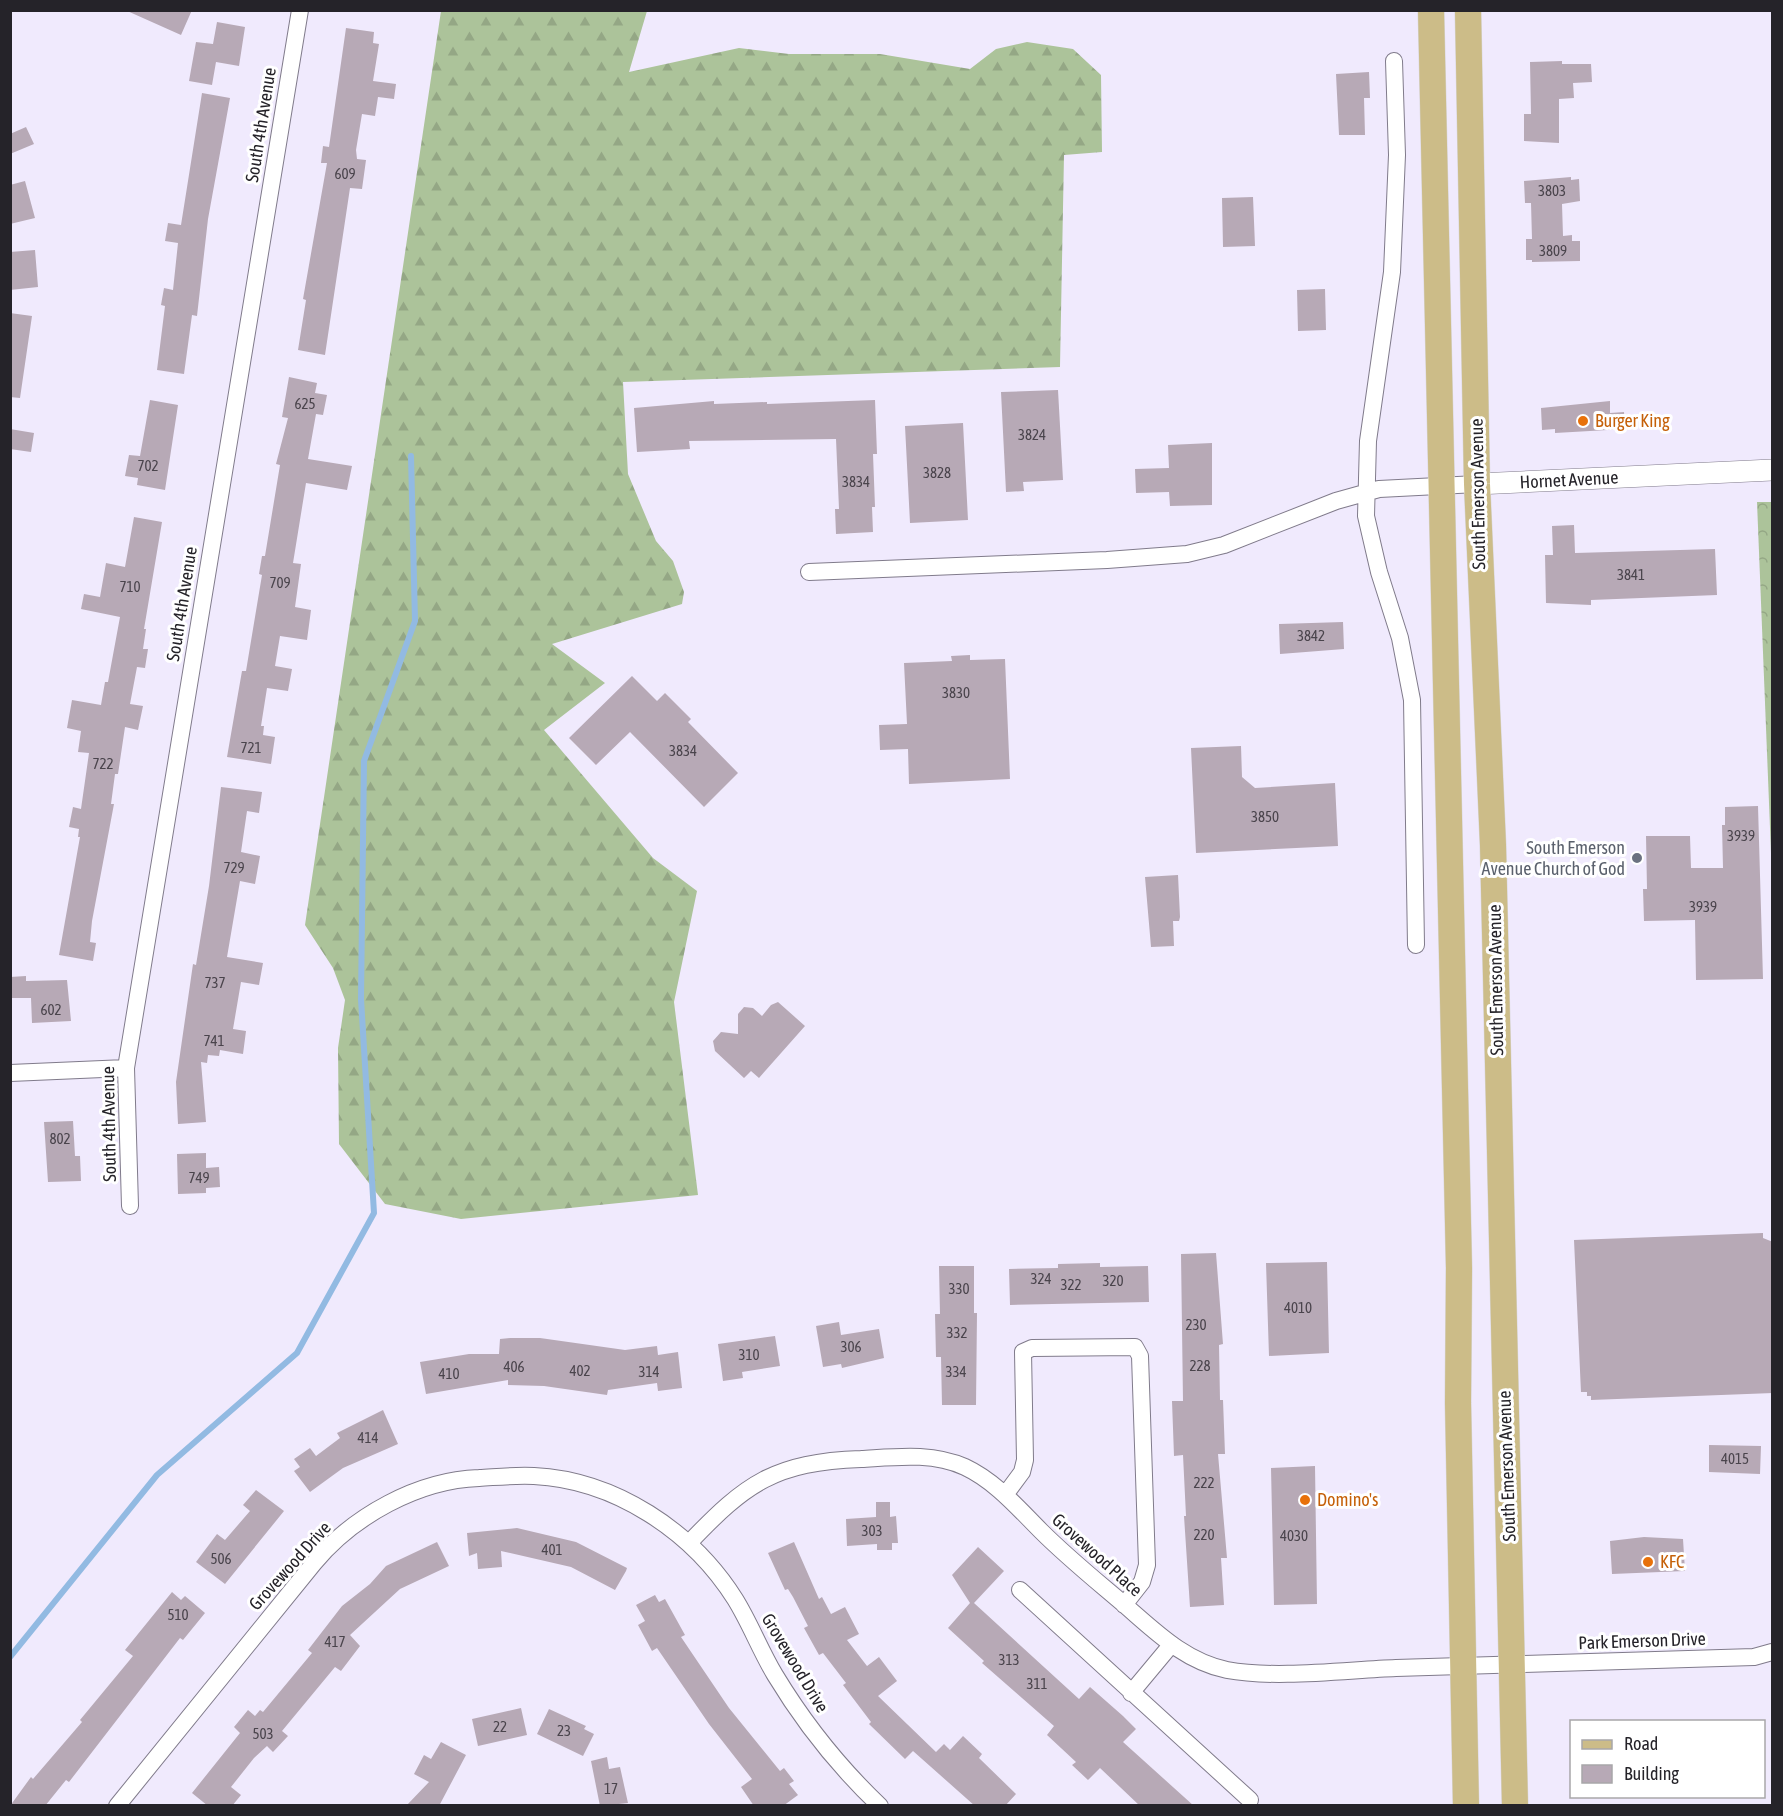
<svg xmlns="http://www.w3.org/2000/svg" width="1783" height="1816" font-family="'Asap Condensed',sans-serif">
	<defs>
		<pattern id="forest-firs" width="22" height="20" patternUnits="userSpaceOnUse" patternTransform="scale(1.5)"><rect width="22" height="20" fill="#acc39a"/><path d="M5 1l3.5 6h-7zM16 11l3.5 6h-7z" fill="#94a785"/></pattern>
		<pattern id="park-crowns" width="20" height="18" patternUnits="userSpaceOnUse" patternTransform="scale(1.5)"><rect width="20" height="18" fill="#acc39a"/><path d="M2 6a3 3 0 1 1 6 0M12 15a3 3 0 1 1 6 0" fill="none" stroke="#94a785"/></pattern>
	</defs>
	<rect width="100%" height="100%" fill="#f0eafd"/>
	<!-- forest -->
	<path fill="url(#forest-firs)" d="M441,11H647L629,72L739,48L789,54H880L970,69L996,49L1027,42L1073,49L1101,75L1102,152L1064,155L1060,367L623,382L628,474L656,541L673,561L684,592L682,604L552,644L605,683L544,730L653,858L697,891L674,1002L698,1195L461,1219L385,1204L339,1144L338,1048L345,1000L333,968L305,925Z"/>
	<!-- park -->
	<path fill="url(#park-crowns)" d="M1757,502H1772V878Z"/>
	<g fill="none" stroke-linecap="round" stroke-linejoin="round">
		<!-- stream -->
		<path stroke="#92bae2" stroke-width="6" d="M10,1657L157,1475L297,1353L374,1213L361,999L364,761L415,621L411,456"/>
	</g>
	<!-- building -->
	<path fill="#b7a9b6" d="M125,10H192L181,35Z
		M217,22L245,27L239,66L216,62L212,85L189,81L196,42L213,44Z
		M346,28L374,32L373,43L379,44L373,81L396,84L394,99L378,97L375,116L362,114L356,150L357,159L366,160L362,189L350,188L325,355L298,350L306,300L303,299L327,163H321L323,146L329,147Z
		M1562,61V64H1591L1592,82L1573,83L1574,98L1559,99V143L1524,141V114H1531L1530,62Z
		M1369,72L1370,98H1364L1365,135H1339L1336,74Z
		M202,93L230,98L208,219L197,316L192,315L184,374L157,370L165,306L161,305L164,288L173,290L178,243L165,241L168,223L181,225Z
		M26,127L34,144L10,154V134Z
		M1571,177V180L1579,179L1580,201L1562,204L1563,236L1572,235V241H1580V261L1532,262V260H1526V239H1532L1531,203H1525L1524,181Z
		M25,181L35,218L10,224V185Z
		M1253,197L1255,246L1223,247L1222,198Z
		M35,250L38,287L10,290V252Z
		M1325,289L1326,330L1298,331L1297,290Z
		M10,313L32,316L20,398L10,397Z
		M289,377L317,383L315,393L327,395L323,415L316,414L308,459L352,466L347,490L306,483L293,563L301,564L295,607L311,610L307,640L280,636L275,666L292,669L288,691L267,688L261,726H264L263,735L275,737L271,764L227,757L242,671H246L262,575L259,574L262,556H265L280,465L276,464L288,418L282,417Z
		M1058,390L1063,480L1023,482L1024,491L1006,492L1001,392Z
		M150,400L178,405L165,490L137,485L138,478L125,476L129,455L140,456Z
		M875,400L877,454H873L875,507H872L873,532L836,534L835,509H839L836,439L689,441L690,449L637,452L634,408L714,401V404L767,402V404Z
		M1610,401V413L1624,412L1625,429L1555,433V429L1542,430L1541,408Z
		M963,423L968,520L910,523L905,426Z
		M10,429L34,433L31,452L10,449Z
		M1212,443V505L1170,506L1169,492L1136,493L1135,469L1169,468L1168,445Z
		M134,517L162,522L144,629H146L143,649H148L145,668L137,667L130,704L143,706L138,730L125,727L118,774H115L111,804H114L92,921L90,942L96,943L93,961L59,955L80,837H78L79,829L69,827L73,807L81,809L89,753L78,752L81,731L67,728L72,700L101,705L105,682H108L120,617L81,609L84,594L100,597L106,563L125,567Z
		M1574,525L1575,553L1715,549L1717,595L1591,600V605L1546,603L1545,555H1553L1552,526Z
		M1343,622L1344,649L1280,654L1279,624Z
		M970,655V660L1005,659L1010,779L909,784L908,749L880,750L879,725L907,724L904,663L952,661L951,656Z
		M632,676L657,701L665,693L691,719L688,722L738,773L704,807L630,732L596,765L569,738Z
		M1241,746L1242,777L1255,788L1335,783L1338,846L1196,853L1191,748Z
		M221,787L262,792L259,813L247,811L241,852L260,856L255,884L240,881L227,957L263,963L259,985L241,982L233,1029L246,1031L243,1054L220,1050L219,1056L208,1055L207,1063L201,1062L206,1122L178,1124L176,1082L193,964L196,965L209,886Z
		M1758,806L1763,979L1696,980L1695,920L1644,921L1643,889H1647L1646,836H1690L1691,868H1723L1722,825H1725V807Z
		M1178,875L1180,917L1179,921H1173L1174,946L1151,947L1145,877Z
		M26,976V981L67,980L71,1021L32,1023L31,998H10V977Z
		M778,1002L805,1026L759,1078L751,1071L744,1078L715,1051L713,1041L721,1032L738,1034V1014L744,1007L753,1008L762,1016L771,1005Z
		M73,1121L75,1156H80L81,1181L48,1182L44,1122Z
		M206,1153V1168L219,1167L220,1187L206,1188V1193L178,1194L177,1154Z
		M1763,1233V1238L1773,1242V1393L1591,1400V1396H1587V1392H1581L1574,1240Z
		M1216,1253L1223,1344L1219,1345L1220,1400H1223L1225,1454H1218L1227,1558H1221L1224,1605L1190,1607L1184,1516H1186L1183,1455L1174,1456L1172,1401H1183L1181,1254Z
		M1327,1262L1329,1353L1269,1356L1266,1263Z
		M1100,1263V1267L1148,1266L1149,1302L1010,1305L1009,1269L1058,1268V1264Z
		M939,1266H974V1313H977L976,1405H942L941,1357H936L935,1314H940Z
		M839,1322L841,1335L879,1329L884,1358L842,1368L841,1364L823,1367L816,1326Z
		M775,1336L780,1366L742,1372L743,1378L723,1381L718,1344Z
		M510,1338H540L625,1350L657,1346L658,1355L678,1352L682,1388L658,1391L657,1383L608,1390L607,1395L544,1386L508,1385V1380L426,1394L420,1362L469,1354H499L500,1339Z
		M383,1410L398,1444L343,1468L310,1492L294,1471L300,1467L294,1459L310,1448L316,1456L340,1438L337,1433Z
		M1709,1445L1761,1446L1760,1474L1709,1472Z
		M1315,1466L1317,1604L1274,1605L1271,1468Z
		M256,1490L284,1511L225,1584L196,1562L217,1534L225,1540L250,1511L243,1505Z
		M876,1502H890V1517L896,1516L898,1543H892V1550H877V1544L847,1546L846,1519L876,1517Z
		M517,1528L576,1542L627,1568L626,1571L615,1590L571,1567L501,1551L502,1567L478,1569L477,1553L469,1556L467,1533Z
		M1644,1537L1683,1539L1685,1571L1612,1574L1610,1541Z
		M437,1542L449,1566L400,1589L350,1635L360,1646L341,1671L335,1667L282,1731L288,1736L273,1752L267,1746L254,1758L231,1787L241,1795L232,1806H208L192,1793L240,1733L234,1727L248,1710L255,1716L260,1710L263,1712L312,1653L308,1650L342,1606L370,1584L386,1566Z
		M794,1542L819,1599L822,1597L831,1614L845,1607L859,1634L847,1640L867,1666L879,1657L897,1681L878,1696L936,1752L944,1744L950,1750L963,1736L982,1754L979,1758L1016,1794L1005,1806H975L913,1751L905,1759L869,1724L871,1722L843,1685L846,1683L823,1653L819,1655L804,1628L808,1626L793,1597L788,1589L785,1590L768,1553Z
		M978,1547L1004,1571L974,1603L1079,1699L1090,1687L1123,1716L1136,1729L1123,1742L1194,1806H1140L1100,1768L1088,1780L1072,1765L1076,1762L1047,1735L1054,1726L982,1663L984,1661L948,1628L970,1603L952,1575Z
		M172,1592L181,1600L185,1596L205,1613L183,1640L180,1638L69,1782L66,1780L45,1806H10L31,1777L33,1779L82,1722L80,1720L133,1656L125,1650Z
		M655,1595L659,1602L665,1599L685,1635L681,1637L729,1708L780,1771L784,1768L794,1781L789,1784L798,1795L783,1806H754L741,1787L752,1779L709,1724L657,1648L652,1651L638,1625L645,1621L636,1605Z
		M521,1708L527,1735L478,1746L472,1719Z
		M549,1709L586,1726L584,1729L594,1734L583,1756L537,1734Z
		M441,1742L466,1755L439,1806H406L429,1782L414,1774L424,1755L431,1759Z
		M607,1757L609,1769L620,1767L628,1803L600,1806L591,1761Z"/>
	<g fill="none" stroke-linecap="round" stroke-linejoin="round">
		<defs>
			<path id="minor" d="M1394,61L1397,155L1392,272L1368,441L1366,516L1379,572L1400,638L1412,700L1416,945
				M809,572L1107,560L1187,554L1224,545L1336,501L1379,489L1477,484
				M10,1073L126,1068
				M130,1206L126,1068L300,10
				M1005,1495L1022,1472L1025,1460L1023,1352L1032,1348L1135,1347L1140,1356L1147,1565L1142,1582L1124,1605
				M689,1543C746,1483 775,1462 861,1459C895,1457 932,1452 965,1467C995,1481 1018,1508 1041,1531C1066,1556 1093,1578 1120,1601C1153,1629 1183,1661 1227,1670C1274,1679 1346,1670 1396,1668C1516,1665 1635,1661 1754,1657L1772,1652
				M1020,1590L1250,1800
				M1131,1693L1171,1645
				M117,1806L314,1563C353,1516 418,1480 479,1478C497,1477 515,1475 534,1476C615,1480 692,1531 735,1599C750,1623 760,1650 775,1675C804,1723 839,1767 880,1806"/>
			<path id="tertiary" d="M1477,484L1772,470"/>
			<path id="primary" d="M1431,10L1459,1268L1458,1403L1466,1806
				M1468,10L1477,484L1493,845L1515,1806"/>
		</defs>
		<!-- minor casing -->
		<use href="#minor" stroke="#807b8b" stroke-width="18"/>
		<!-- tertiary casing -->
		<use href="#tertiary" stroke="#807b8b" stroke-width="22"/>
		<!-- primary casing -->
		<use href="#primary" stroke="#d8d7d8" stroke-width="27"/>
		<!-- minor -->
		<use href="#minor" stroke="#fff" stroke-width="16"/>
		<!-- tertiary -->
		<use href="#tertiary" stroke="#fff" stroke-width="21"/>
		<!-- primary -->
		<use href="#primary" stroke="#ccbc88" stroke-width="26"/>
	</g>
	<!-- markers -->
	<g fill="#e8710a" stroke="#fff" stroke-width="2">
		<circle cx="1583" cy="421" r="6"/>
		<circle cx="1305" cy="1500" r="6"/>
		<circle cx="1648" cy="1562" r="6"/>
	</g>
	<circle fill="#6b7280" stroke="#fff" stroke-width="2" cx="1637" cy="858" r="6"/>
	<g text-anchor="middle" stroke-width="6" stroke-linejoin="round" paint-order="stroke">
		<!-- number labels -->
		<g font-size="15" fill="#4a444c">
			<text x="345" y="179">609</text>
			<text x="1552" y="196">3803</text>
			<text x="1553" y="256">3809</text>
			<text x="305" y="409">625</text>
			<text x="1032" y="440">3824</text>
			<text x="148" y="471">702</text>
			<text x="937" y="478">3828</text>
			<text x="856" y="487">3834</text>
			<text x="1631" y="580">3841</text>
			<text x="280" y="588">709</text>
			<text x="130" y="592">710</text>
			<text x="1311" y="641">3842</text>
			<text x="956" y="698">3830</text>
			<text x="251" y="753">721</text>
			<text x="683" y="756">3834</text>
			<text x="103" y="769">722</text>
			<text x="1265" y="822">3850</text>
			<text x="1741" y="841">3939</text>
			<text x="234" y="873">729</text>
			<text x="1703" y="912">3939</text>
			<text x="215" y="988">737</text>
			<text x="51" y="1015">602</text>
			<text x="214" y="1046">741</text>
			<text x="60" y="1144">802</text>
			<text x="199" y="1183">749</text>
			<text x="1041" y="1284">324</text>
			<text x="1113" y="1286">320</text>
			<text x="1071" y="1290">322</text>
			<text x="959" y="1294">330</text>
			<text x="1298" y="1313">4010</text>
			<text x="1196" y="1330">230</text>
			<text x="957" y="1338">332</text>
			<text x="851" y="1352">306</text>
			<text x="749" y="1360">310</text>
			<text x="1200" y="1371">228</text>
			<text x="514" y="1372">406</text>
			<text x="580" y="1376">402</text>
			<text x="649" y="1377">314</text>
			<text x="956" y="1377">334</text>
			<text x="449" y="1379">410</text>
			<text x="368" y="1443">414</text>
			<text x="1735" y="1464">4015</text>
			<text x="1204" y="1488">222</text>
			<text x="872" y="1536">303</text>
			<text x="1204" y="1540">220</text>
			<text x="1294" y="1541">4030</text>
			<text x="552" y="1555">401</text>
			<text x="221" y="1564">506</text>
			<text x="178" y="1620">510</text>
			<text x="335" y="1647">417</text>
			<text x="1009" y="1665">313</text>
			<text x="1037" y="1689">311</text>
			<text x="500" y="1732">22</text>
			<text x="564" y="1736">23</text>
			<text x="263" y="1739">503</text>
			<text x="611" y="1794">17</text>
		</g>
		<!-- street labels -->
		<g font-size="18" fill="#252329" stroke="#fff">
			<text transform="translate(261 125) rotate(-81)" y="6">South 4th Avenue</text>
			<text transform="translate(1569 480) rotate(-3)" y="6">Hornet Avenue</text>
			<text transform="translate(1478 494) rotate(-91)" y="6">South Emerson Avenue</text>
			<text transform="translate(182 604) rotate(-81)" y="6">South 4th Avenue</text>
			<text transform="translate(1496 980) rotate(-91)" y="6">South Emerson Avenue</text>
			<text transform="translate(109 1124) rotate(-91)" y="6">South 4th Avenue</text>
			<text transform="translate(1507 1466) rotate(-92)" y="6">South Emerson Avenue</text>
			<text transform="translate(1097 1555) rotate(42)" y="6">Grovewood Place</text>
			<text transform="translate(290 1566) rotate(-48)" y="6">Grovewood Drive</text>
			<text transform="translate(1642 1641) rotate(-2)" y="6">Park Emerson Drive</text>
			<text transform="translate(795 1663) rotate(59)" y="6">Grovewood Drive</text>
		</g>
		<!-- food labels -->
		<g font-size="18" fill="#c56008" stroke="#fff" text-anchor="start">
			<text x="1595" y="427">Burger King</text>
			<text x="1317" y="1506">Domino's</text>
			<text x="1660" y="1568">KFC</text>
		</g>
		<!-- worship labels -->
		<g font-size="18" fill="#5b616d" stroke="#fff" text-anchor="end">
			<text x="1625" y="854">South Emerson<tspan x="1625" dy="21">Avenue Church of God</tspan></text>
		</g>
	</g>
	<!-- border -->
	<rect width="1783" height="1816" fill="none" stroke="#252329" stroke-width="24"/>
	<!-- legend -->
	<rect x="1570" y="1720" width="195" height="78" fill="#ffffff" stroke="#a8a7a9" stroke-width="1.5"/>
	<rect x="1582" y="1740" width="30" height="9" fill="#ccbc88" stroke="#a8a7a9" stroke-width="1.5"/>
	<text x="1624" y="1750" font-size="18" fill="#252329">Road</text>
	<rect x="1582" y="1765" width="30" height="18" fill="#b7a9b6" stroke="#a8a7a9" stroke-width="1.5"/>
	<text x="1624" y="1780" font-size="18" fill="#252329">Building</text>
</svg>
